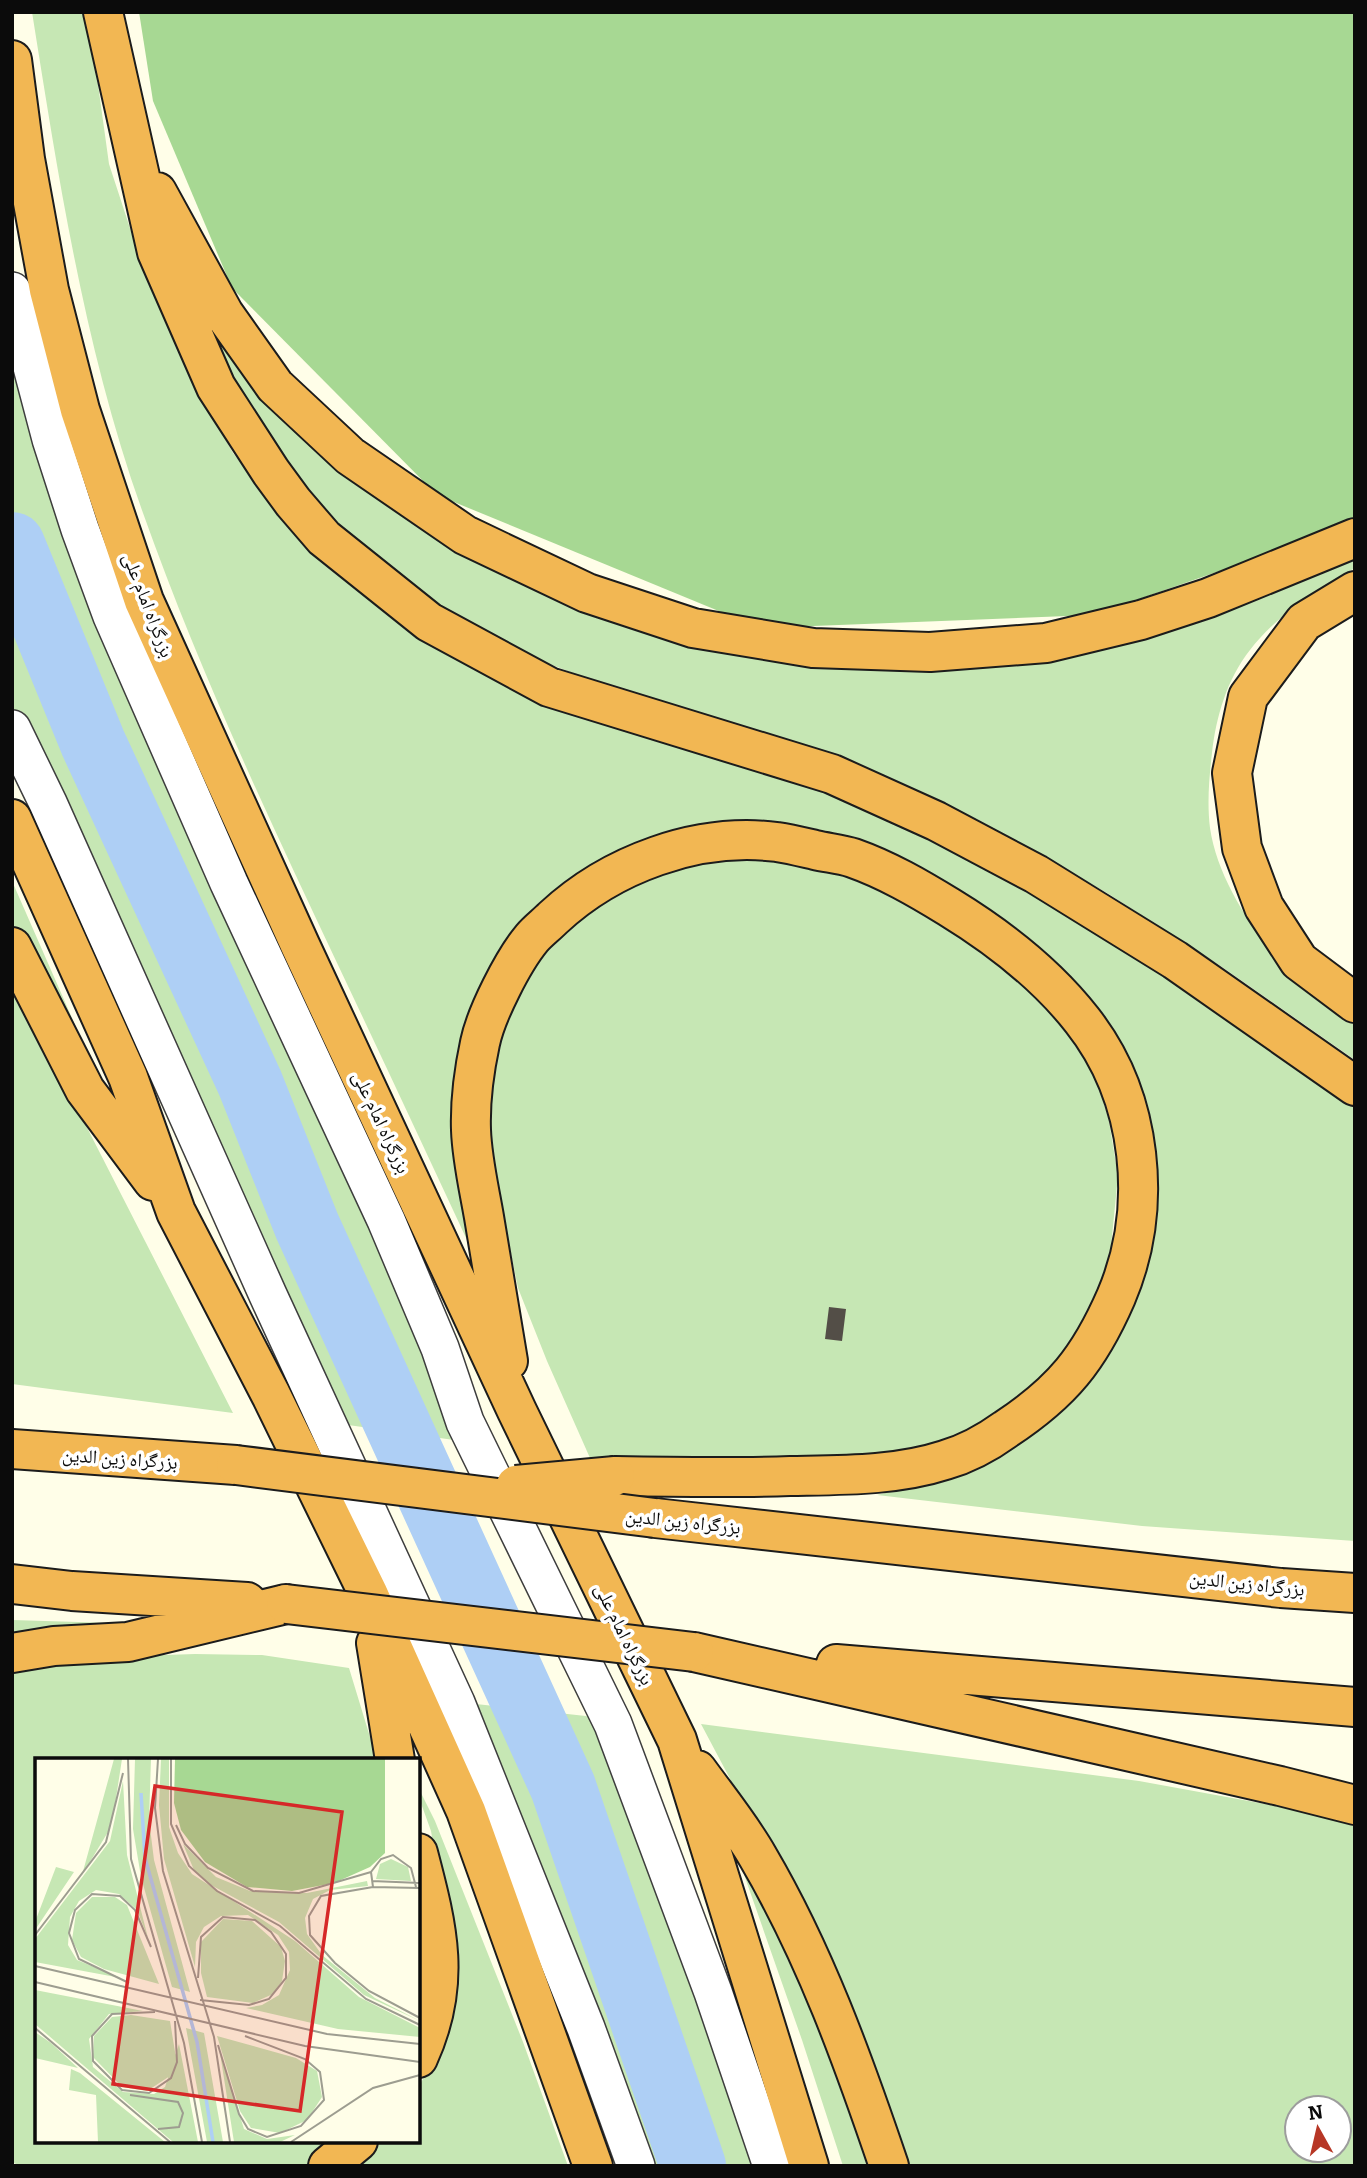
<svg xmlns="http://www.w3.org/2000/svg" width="1367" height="2178" font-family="Bitter,'Noto Naskh Arabic',serif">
	<rect width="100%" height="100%" fill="#fffee8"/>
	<!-- green -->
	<path fill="#c6e7b4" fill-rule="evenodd" d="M32,12H88L109,164L146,277L186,368L233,453L274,505L315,551L359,592L410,630L807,782L875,811L1064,910L1355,1101V1541L1142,1526L877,1495L949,1477L988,1462L1019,1444L1058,1416L1100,1369L1137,1292L1154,1239L1156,1183L1148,1119L1126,1053L1090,1001L1032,943L967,895L892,853L845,836L605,860L460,1049L454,1074L452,1105L474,1255C429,1158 384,1062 338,965C268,817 198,668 143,513C85,352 59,181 32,12Z
		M197,310L533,585L941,663L1355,547V568C1317,589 1277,615 1250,650C1227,679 1216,717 1212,753C1209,779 1207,803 1210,828C1217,877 1252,931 1285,967C1305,990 1332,1007 1355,1025V1060L1222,967L1107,893L1026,847L892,783L615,689L505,647L397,584L307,495L247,407Z
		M12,324L326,1112L461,1441L327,1422L35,763L12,705Z
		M739,857L832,868L918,907L1003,967L1050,1010L1079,1046L1098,1082L1109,1121L1118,1176L1109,1266L1094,1304L1056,1366L989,1422L922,1450L858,1457L632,1461L590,1458L547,1361L518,1288L488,1141L485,1101L504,1021L538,960L574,922L627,885L687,863Z
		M12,881L104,1091L12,926Z
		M12,981L233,1413L12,1384Z
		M12,1620L145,1624L12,1637Z
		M195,1654L262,1655L349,1668L377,1760H37V2141H340L310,2166H20L12,2162V1667L105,1657Z
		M467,1703L604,1718L763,2166H643Z
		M701,1724L1139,1781L1287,1808L1355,1826V2166H908L822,1952ZM1297,2108H1339V2150H1297Z
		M418,1787L435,1821L523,2042L568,2166H356L381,2141H418V2088L434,2059L454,1968L431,1831L418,1795Z
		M734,1846L803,1981L874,2166H843L802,2040Z"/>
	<!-- forest -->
	<path fill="#a7d893" d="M139,12H1355V524L1093,615L760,628L437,495L232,288L153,101Z"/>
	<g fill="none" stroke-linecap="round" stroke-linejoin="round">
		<!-- river -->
		<path stroke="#aecff5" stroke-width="66" d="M12,545L93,743L250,1083L307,1226L563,1787L693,2166"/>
	</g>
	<!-- building -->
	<path fill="#534e47" d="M829,1307L846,1309L842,1341L825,1339Z"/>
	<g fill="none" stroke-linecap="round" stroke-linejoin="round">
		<defs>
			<path id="minor" d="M12,291L51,439L80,529L112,616L229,883L386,1220L440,1348L465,1422L613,1724L713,1992L772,2166
				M12,729L48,803L268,1295L456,1703L586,2028L636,2166"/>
			<path id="highway" d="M103,12L157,252L216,387L271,472L293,502L324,538L429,622L549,687L832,774L936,821L1036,874L1175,960L1355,1086
				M12,60L25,159L49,290L80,410L144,601L300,945L517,1411L677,1740L809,2166
				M157,192L224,314L275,386L350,456L465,535L587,593L693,628L813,648L930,652L1046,643L1141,620L1208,598L1355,538
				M1355,591L1304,622L1248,697L1232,773L1242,848L1264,907L1299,961L1355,1003
				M12,819L128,1077L176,1212L271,1395L368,1593L466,1811L593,2166
				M12,947L85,1090L153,1181
				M508,1361C500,1313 492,1265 484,1217C479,1188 472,1159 471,1130C470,1101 474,1071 480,1043C486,1014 513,961 532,938C538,931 546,925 553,918C611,864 697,832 777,842C790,844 802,847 815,850C828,853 841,854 853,858C887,870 918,888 949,907C998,937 1046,974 1082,1020C1143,1097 1154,1208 1116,1297C1089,1359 1062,1392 1006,1429C988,1442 966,1454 945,1460C896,1476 841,1475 790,1476C731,1478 673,1477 615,1476
				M12,1449L236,1465
				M655,1518L1281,1588L1355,1593
				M12,1584L72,1591L247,1602
				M376,1643L395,1760
				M694,1652L1280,1786L1355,1805
				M12,1653L54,1646L128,1642L286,1604
				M836,1664L1355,1707
				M697,1770C718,1799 741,1827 758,1857C815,1954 853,2060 889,2166
				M418,1853C438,1929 452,1984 418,2058
				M328,2166L358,2141"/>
		</defs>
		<!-- minor casing -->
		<use href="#minor" stroke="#3e3e3e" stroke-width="40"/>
		<!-- highway casing -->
		<use href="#highway" stroke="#1c1c1c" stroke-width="42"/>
		<!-- minor -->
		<use href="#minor" stroke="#fff" stroke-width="37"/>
		<!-- highway -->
		<use href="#highway" stroke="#f2b753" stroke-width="38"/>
		<defs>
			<path id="highway-bridge" d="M236,1465L655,1518
				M516,1485L615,1476
				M286,1604L694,1652"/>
		</defs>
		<!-- highway-bridge casing -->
		<use href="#highway-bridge" stroke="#1c1c1c" stroke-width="42" stroke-linecap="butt"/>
		<!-- highway-bridge -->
		<use href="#highway-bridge" stroke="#f2b753" stroke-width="38"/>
	</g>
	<g text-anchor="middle" stroke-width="7" stroke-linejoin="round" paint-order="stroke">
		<!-- street labels -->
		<g font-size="19" fill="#0b0b0b" stroke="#fff">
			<text transform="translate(149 605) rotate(69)" y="7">بزرگراه امام علی</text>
			<text transform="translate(382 1122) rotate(65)" y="7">بزرگراه امام علی</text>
			<text transform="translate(120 1458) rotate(4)" y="7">بزرگراه زین الدین</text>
			<text transform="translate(683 1521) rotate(6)" y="7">بزرگراه زین الدین</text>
			<text transform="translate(1247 1583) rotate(6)" y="7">بزرگراه زین الدین</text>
			<text transform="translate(625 1634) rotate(64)" y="7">بزرگراه امام علی</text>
		</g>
	</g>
	<!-- overview -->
	<g transform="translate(35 1758)">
		<rect width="385" height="385" fill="#fffee8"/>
		<path d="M79,1H87L79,53L73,74L47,117ZM100,1H116L114,62L119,102L155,234L137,229L106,119L98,71ZM126,1H134V69L143,95L157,116L260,183L324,239L385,270V279L303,271L211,250L227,247L244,237L255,212L254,194L243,177L213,157L186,158L169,169L161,184L160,209L129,101L124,47ZM88,23L92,97L113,180L102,152L84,136L61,132L44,143L35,159L33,187L42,202L86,220L0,204V181L75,83ZM148,86L181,119L215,133L272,135L332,123L333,128L295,132L278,141L270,160L272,176L287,197L340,240L385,263L329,237L244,164L176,127L159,112ZM356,101L373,109L376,123L341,121L345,106ZM21,109L39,114L0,172V164ZM57,139H80L92,147L124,226L69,211L46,199L37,182L41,155ZM188,161L217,163L246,189L250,203L247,223L238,236L218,245L172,239L166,215V184ZM0,232L108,253L74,256L54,281L58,309L88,334L119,336L130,329L144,286L163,384H138L0,266ZM96,257L135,263L141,300L135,318L112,333L87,329L58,299L59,278L77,259ZM151,270L169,275L188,384H172ZM0,274L16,285L43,310L0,300ZM182,278L261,300L282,313L287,339L272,362L245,375L216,370L205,353ZM185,295L209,371L232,381L260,377L245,384H199ZM36,311L45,315L130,384H63L61,337L34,332Z" fill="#c6e7b4"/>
		<path d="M140,1H350V95L335,109L299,125L257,133L212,129L170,104L146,72L139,45Z" fill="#a7d893"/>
		<path fill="none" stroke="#aecff5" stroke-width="3.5" d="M106,35L110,100L162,284L178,384"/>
		<path fill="none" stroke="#9d9d90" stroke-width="2" d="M93,1L96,101L149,285L167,384M123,1L120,50L128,113L179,279L195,384M136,1V66L154,108L182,133L245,168L331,241L385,267M141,67L150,86L173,110L218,133L264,135L336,114M337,123L385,125M338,129L286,138L274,158L275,177L300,205L334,233L385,260M381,129L376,110L358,97L346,101L336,114L338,129L385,130M0,177L71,84L88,15M0,208L292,276L385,286M163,220L166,179L188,159L220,162L236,174L251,196V220L234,241L214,247L165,242M0,224L270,288L385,304M94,225L44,201L34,175L40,152L57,136L85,138L100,152L116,189M120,254L77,256L57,278L58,303L87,332L114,335L136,320L142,304L140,263M0,270L135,384M183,287L204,356L213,371L232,379L266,368L289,342L285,314L270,301L210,278M95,337L143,344L148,355L144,369L123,371M256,384L338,330L385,317"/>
		<path fill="#d62828" fill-opacity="0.15" stroke="#d62828" stroke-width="3.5" d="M120,28L307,54L265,353L78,326Z"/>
		<rect width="385" height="385" fill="none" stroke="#0b0b0b" stroke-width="3.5"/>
	</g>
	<!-- border -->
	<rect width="1367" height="2178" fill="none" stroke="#0b0b0b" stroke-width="28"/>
	<!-- north arrow -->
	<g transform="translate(1318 2129) rotate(352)"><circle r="33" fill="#ffffff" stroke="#9d9d9d" stroke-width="2"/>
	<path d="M0-5L12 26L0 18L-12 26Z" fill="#b73726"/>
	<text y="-10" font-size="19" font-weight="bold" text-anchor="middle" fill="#0b0b0b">N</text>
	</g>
</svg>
